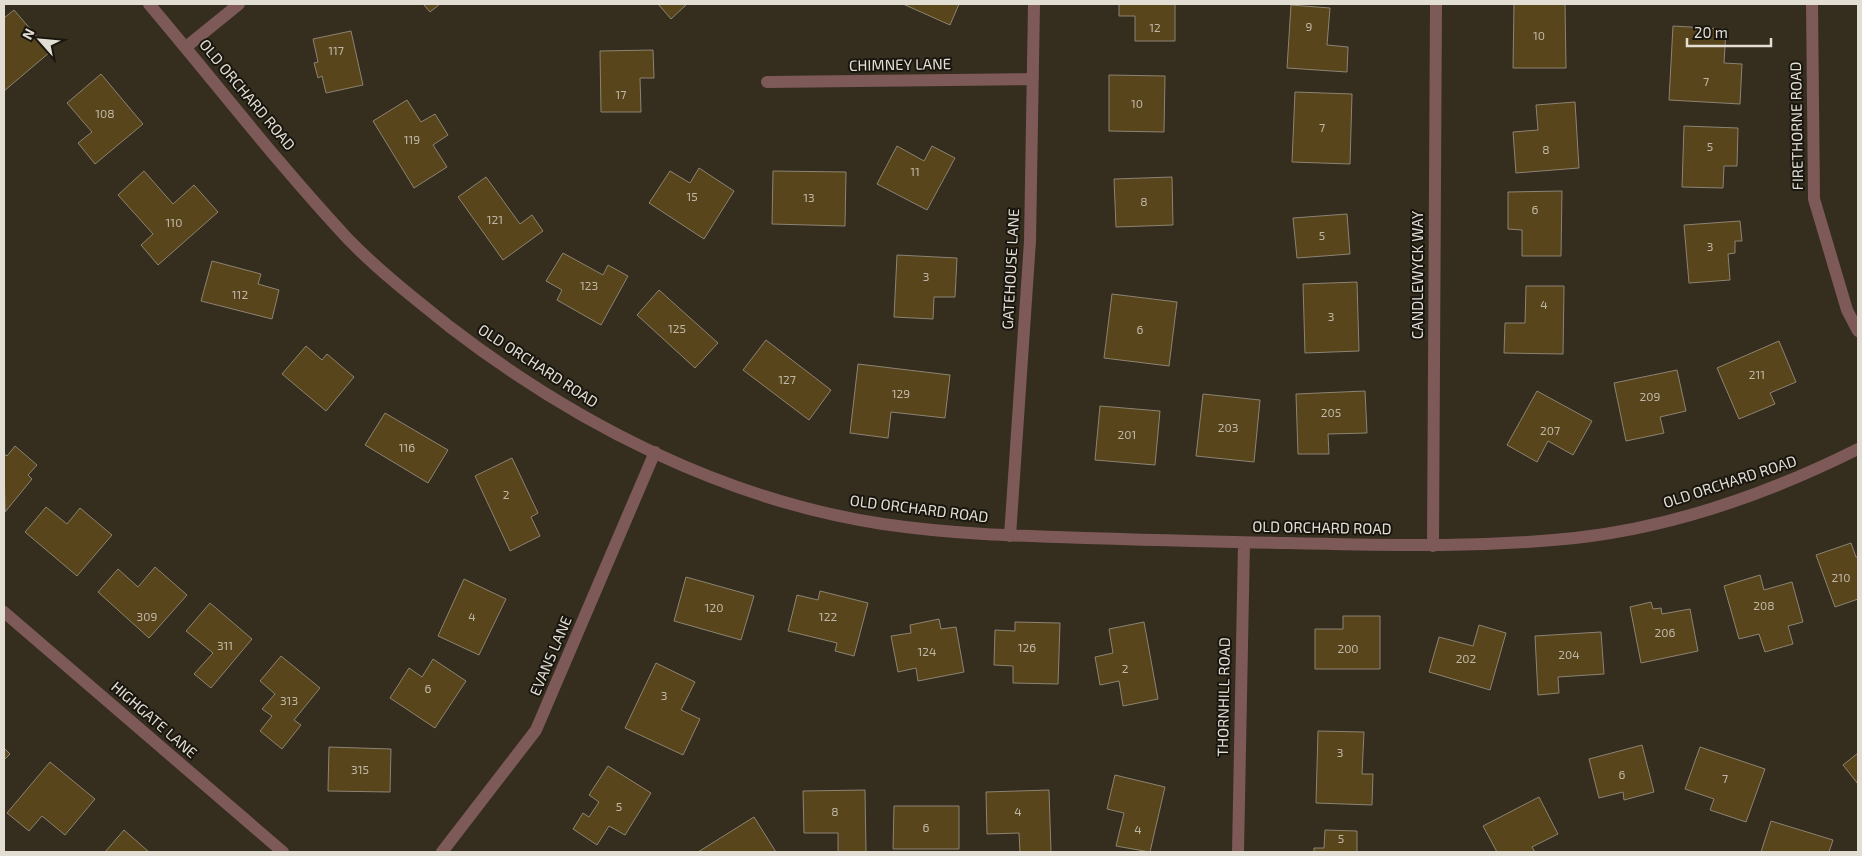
<svg xmlns="http://www.w3.org/2000/svg" width="1862" height="856" font-family="'Exo 2',sans-serif">
	<rect width="100%" height="100%" fill="#352d1e"/>
	<!-- building -->
	<path fill="#58451c" stroke="#8c8372" d="M423,4H440L430,12Z
		M658,4H687L671,19Z
		M903,4H959L950,25Z
		M1119,4H1175V41H1135V16H1119Z
		M1514,4H1565L1566,68H1513Z
		M1291,5L1330,8L1327,45L1348,47L1347,72L1287,68Z
		M14,10L50,52L4,91V18Z
		M1673,26L1726,29L1724,63L1742,64L1740,104L1669,100Z
		M351,31L363,85L326,93L322,76L318,78L314,63L318,62L313,39Z
		M653,50L654,78H640L641,112H601L600,51Z
		M101,74L143,124L95,164L78,143L92,132L67,103Z
		M1109,75L1165,76L1164,132L1109,131Z
		M1295,92L1352,94L1350,164L1292,162Z
		M407,100L421,122L435,114L448,135L433,145L447,167L414,188L373,121Z
		M1575,102L1579,168L1516,173L1513,132L1538,130L1536,105Z
		M1684,126L1738,128L1737,166H1724L1723,188L1682,187Z
		M897,146L924,161L932,146L955,158L927,210L877,184Z
		M699,168L734,191L704,239L649,203L670,171L690,183Z
		M144,171L173,204L194,185L218,212L158,265L141,245L153,234L118,195Z
		M773,171L846,172L845,226L772,224Z
		M486,177L520,224L532,215L543,231L503,260L458,197Z
		M1172,177L1173,225L1116,227L1114,179Z
		M1562,191L1561,256H1522V230L1508,229V192Z
		M1347,214L1350,254L1297,258L1293,218Z
		M1740,221L1742,241H1735V253L1728,254L1730,280L1689,283L1684,225Z
		M563,253L603,275L608,265L628,276L601,325L557,300L562,290L546,281Z
		M897,255L957,258L955,297H934L933,319L894,317Z
		M212,261L261,274L258,284L279,290L272,319L201,301Z
		M1357,282L1359,351L1305,353L1303,284Z
		M1526,286H1564L1563,354L1504,353L1505,323H1525Z
		M659,290L718,343L695,368L637,315Z
		M1112,294L1177,302L1169,366L1104,358Z
		M766,340L831,390L809,420L743,370Z
		M1779,341L1796,382L1770,393L1775,404L1739,419L1717,368Z
		M306,346L322,360L327,354L354,377L326,411L282,374Z
		M858,364L950,375L945,418L891,412L888,438L850,433Z
		M1677,370L1686,411L1660,417L1664,433L1626,441L1614,383Z
		M1365,391L1367,433L1328,434L1329,454H1298L1296,394Z
		M1537,391L1592,421L1573,455L1548,441L1537,462L1507,445Z
		M1203,394L1260,400L1254,462L1196,456Z
		M1100,406L1160,411L1155,465L1095,460Z
		M385,413L448,450L428,483L365,445Z
		M15,446L37,465L28,475L32,479L5,512L4,454L7,456Z
		M512,458L538,513L531,517L540,536L510,551L475,476Z
		M46,507L67,524L80,508L112,535L77,576L25,532Z
		M1851,543L1856,557H1858V599L1835,607L1816,555Z
		M155,567L187,595L149,638L98,592L118,569L138,587Z
		M1760,575L1764,590L1792,582L1803,622L1788,626L1793,644L1765,652L1759,634L1739,639L1724,586Z
		M686,577L754,596L741,640L674,621Z
		M464,579L506,599L479,655L438,636Z
		M820,591L868,603L854,656L835,651L837,643L788,631L797,595L818,600Z
		M1651,602L1653,609L1661,608L1662,614L1690,609L1698,651L1641,663L1630,607Z
		M210,603L252,639L211,688L194,674L213,653L186,631Z
		M1343,616H1380V669H1315V629H1343Z
		M939,619L941,629L956,627L964,672L918,681L916,668L898,672L891,636L911,633L910,625Z
		M1015,622L1060,623L1058,684L1013,683V666L994,665L995,630L1015,631Z
		M1144,622L1158,699L1123,706L1119,681L1100,685L1095,657L1113,653L1109,629Z
		M1479,625L1506,633L1490,690L1429,672L1439,637L1473,646Z
		M1601,632L1604,674L1558,677L1559,693L1538,695L1535,636Z
		M281,656L320,688L294,720L301,725L282,749L260,731L272,716L262,709L275,694L260,681Z
		M433,659L466,681L435,728L390,698L409,668L422,677Z
		M656,663L695,682L681,710L700,719L683,755L625,728Z
		M1318,731L1364,732L1362,774H1373L1372,805L1316,803Z
		M1642,745L1654,792L1624,800L1623,792L1599,798L1589,759Z
		M329,747L391,749L390,792L328,791Z
		M1700,747L1765,769L1746,822L1710,810L1714,799L1685,789Z
		M4,748L10,754L4,760Z
		M1858,753V784L1843,765Z
		M50,762L95,799L65,835L42,816L29,831L7,813Z
		M608,766L651,793L625,835L609,826L597,845L573,829L583,813L589,817L599,802L589,795Z
		M1115,775L1165,787L1150,852L1116,846L1124,813L1107,809Z
		M865,790L866,852H838V833H804L803,791Z
		M1049,790L1051,852H1020L1019,833L987,834L986,792Z
		M1539,797L1558,834L1532,847L1535,852H1497L1483,826Z
		M894,806H959V849H893Z
		M754,817L776,852H698Z
		M1771,821L1833,840L1829,852H1761Z
		M124,830L149,852H105Z
		M1325,830L1357,831V852H1314V848H1324Z"/>
	<g fill="none" stroke-linecap="round" stroke-linejoin="round">
		<!-- minor -->
		<path stroke="#7d5958" stroke-width="12" d="M149,4C215,82 278,164 348,239C379,271 415,299 450,327C576,424 725,500 883,524C951,534 1017,536 1085,538C1152,540 1219,542 1287,543C1383,545 1479,548 1575,538C1674,527 1770,493 1858,449
			M1812,4L1814,199L1847,310L1858,331
			M186,47L239,4
			M767,82L1033,79
			M1010,536L1030,241L1034,4
			M1433,546L1436,4
			M4,612L283,852
			M442,852L536,730L655,452
			M1238,852L1244,543"/>
	</g>
	<g text-anchor="middle" stroke-width="4" stroke-linejoin="round" paint-order="stroke">
		<!-- number labels -->
		<g font-size="12" fill="#c0b8a6">
			<text x="1309" y="31">9</text>
			<text x="1155" y="32">12</text>
			<text x="1539" y="40">10</text>
			<text x="336" y="55">117</text>
			<text x="1706" y="86">7</text>
			<text x="621" y="99">17</text>
			<text x="1137" y="108">10</text>
			<text x="105" y="118">108</text>
			<text x="1322" y="132">7</text>
			<text x="412" y="144">119</text>
			<text x="1710" y="151">5</text>
			<text x="1546" y="154">8</text>
			<text x="915" y="176">11</text>
			<text x="692" y="201">15</text>
			<text x="809" y="202">13</text>
			<text x="1144" y="206">8</text>
			<text x="1535" y="214">6</text>
			<text x="495" y="224">121</text>
			<text x="174" y="227">110</text>
			<text x="1322" y="240">5</text>
			<text x="1710" y="251">3</text>
			<text x="926" y="281">3</text>
			<text x="589" y="290">123</text>
			<text x="240" y="299">112</text>
			<text x="1544" y="309">4</text>
			<text x="1331" y="321">3</text>
			<text x="677" y="333">125</text>
			<text x="1140" y="334">6</text>
			<text x="1757" y="379">211</text>
			<text x="787" y="384">127</text>
			<text x="901" y="398">129</text>
			<text x="1650" y="401">209</text>
			<text x="1331" y="417">205</text>
			<text x="1228" y="432">203</text>
			<text x="1550" y="435">207</text>
			<text x="1127" y="439">201</text>
			<text x="407" y="452">116</text>
			<text x="506" y="499">2</text>
			<text x="1841" y="582">210</text>
			<text x="1764" y="610">208</text>
			<text x="714" y="612">120</text>
			<text x="147" y="621">309</text>
			<text x="472" y="621">4</text>
			<text x="828" y="621">122</text>
			<text x="1665" y="637">206</text>
			<text x="225" y="650">311</text>
			<text x="1027" y="652">126</text>
			<text x="1348" y="653">200</text>
			<text x="927" y="656">124</text>
			<text x="1569" y="659">204</text>
			<text x="1466" y="663">202</text>
			<text x="1125" y="673">2</text>
			<text x="428" y="693">6</text>
			<text x="664" y="700">3</text>
			<text x="289" y="705">313</text>
			<text x="1340" y="757">3</text>
			<text x="360" y="774">315</text>
			<text x="1622" y="779">6</text>
			<text x="1725" y="783">7</text>
			<text x="619" y="811">5</text>
			<text x="835" y="816">8</text>
			<text x="1018" y="816">4</text>
			<text x="926" y="832">6</text>
			<text x="1138" y="834">4</text>
			<text x="1341" y="843">5</text>
		</g>
		<!-- street labels -->
		<g font-size="15" fill="#e2ded4" stroke="#19160f">
			<text transform="translate(900 65) rotate(-1)" y="5">CHIMNEY LANE</text>
			<text transform="translate(247 95) rotate(50)" y="5">OLD ORCHARD ROAD</text>
			<text transform="translate(1797 126) rotate(-91)" y="5">FIRETHORNE ROAD</text>
			<text transform="translate(1011 269) rotate(-87)" y="5">GATEHOUSE LANE</text>
			<text transform="translate(1418 275) rotate(-90)" y="5">CANDLEWYCK WAY</text>
			<text transform="translate(538 366) rotate(33)" y="5">OLD ORCHARD ROAD</text>
			<text transform="translate(1730 482) rotate(-18)" y="5">OLD ORCHARD ROAD</text>
			<text transform="translate(919 509) rotate(7)" y="5">OLD ORCHARD ROAD</text>
			<text transform="translate(1322 528) rotate(1)" y="5">OLD ORCHARD ROAD</text>
			<text transform="translate(551 656) rotate(-67)" y="5">EVANS LANE</text>
			<text transform="translate(1224 697) rotate(-89)" y="5">THORNHILL ROAD</text>
			<text transform="translate(154 720) rotate(41)" y="5">HIGHGATE LANE</text>
		</g>
	</g>
	<!-- border -->
	<rect width="1862" height="856" fill="none" stroke="#e2ded4" stroke-width="10"/>
	<!-- north arrow -->
	<g transform="translate(40 40) rotate(297)" stroke="#19160f" stroke-width="4" paint-order="stroke">
	<path d="M0-4L9 19L0 12L-9 19Z" fill="#e2ded4"/>
	<text y="-8" font-size="14" font-weight="bold" text-anchor="middle" fill="#e2ded4">N</text>
	</g>
	<!-- scale -->
	<path d="M1687 38v8h84v-8" fill="none" stroke="#e2ded4" stroke-width="2.5"/>
	<text x="1694" y="38" font-size="15" fill="#e2ded4" stroke="#19160f" stroke-width="4" paint-order="stroke">20 m</text>
</svg>
